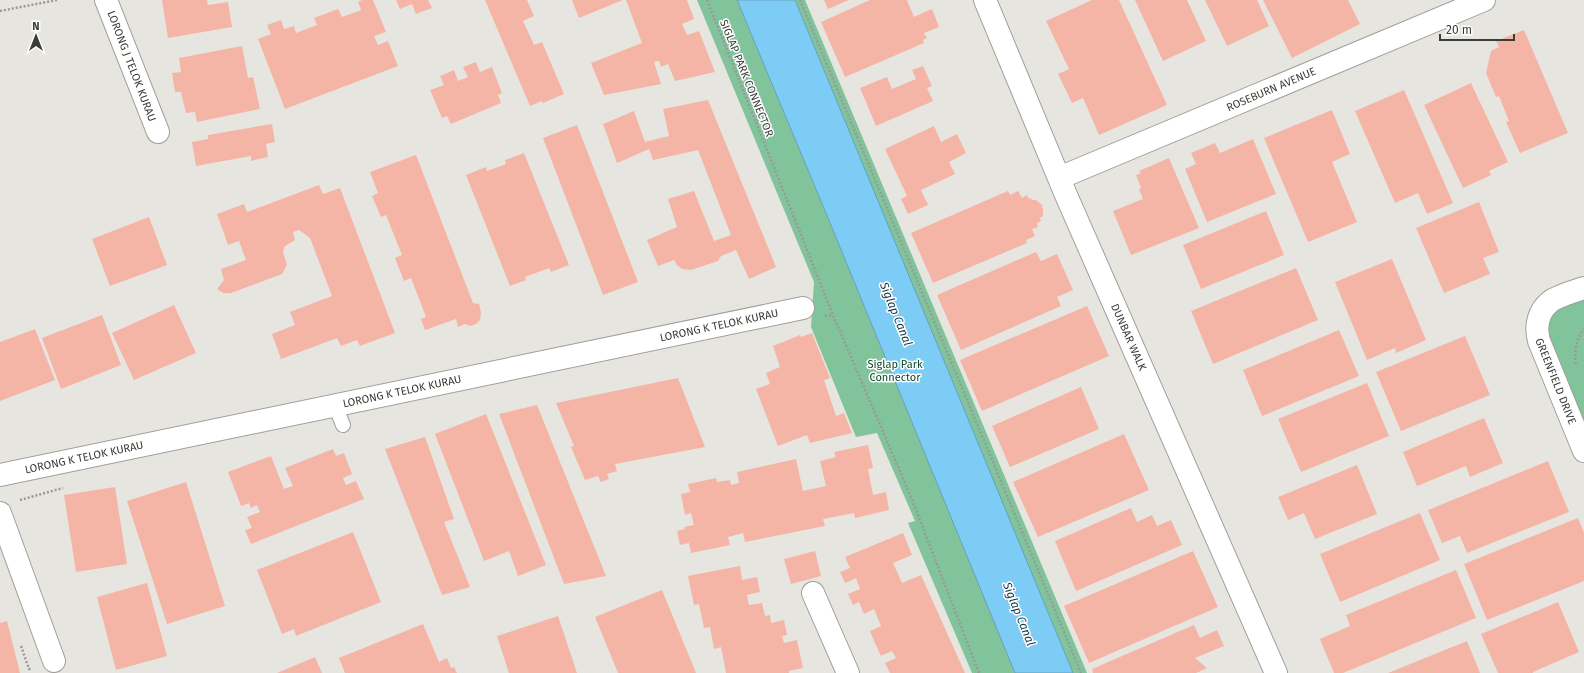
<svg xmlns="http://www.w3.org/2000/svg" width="1584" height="673" font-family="'Fira Sans',sans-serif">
	<rect width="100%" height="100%" fill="#e7e5e0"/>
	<!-- green -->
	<path fill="#81c49c" d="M697,0H805L1087,673H972L908,523L915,521L877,433L856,437L811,327L814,282Z
		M1584,288V451L1540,315Z"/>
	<!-- water -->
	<path fill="#7dccf6" stroke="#69a0bd" d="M737,0H795L1073,673H1015L828,218Z"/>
	<!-- building -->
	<path fill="#f5b5a6" d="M162,0H207L208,5L228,2L232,27L168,38Z
		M362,0H373L386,32L374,36L378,45L388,41L398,66L285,109L258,39L271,34L267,25L281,20L284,29L294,26L296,33L317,25L314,18L338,9L342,17L361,10L358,2Z
		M396,0H428L432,8L416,14L412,4L400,9Z
		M485,0H527L534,16L523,21L534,45L542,42L564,94L543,103L542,101L530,106Z
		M572,0H623L579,18Z
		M626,0H687L694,19L682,24L687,35L699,31L715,72L675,81L668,64L661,67L659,61L654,62L661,84L604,95L591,63L642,43Z
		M824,0H849L828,9Z
		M870,0H907L914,17L932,9L939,27L924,33L927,38L923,40L924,43L845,77L821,22Z
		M1092,0H1119L1167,105L1099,135L1083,98L1072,103L1058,74L1069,69L1046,21Z
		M1135,0H1187L1206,41L1163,61Z
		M1205,0H1257L1269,26L1227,46Z
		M1263,0H1348L1360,24L1292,58Z
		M1524,30L1568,133L1520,153L1506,122L1509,121L1499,96L1496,97L1486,73L1491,51L1499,47L1496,41Z
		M242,46L248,78L253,77L260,109L197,122L195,112L186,113L181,92H175L172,73L181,72L179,58Z
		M476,62L480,72L492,67L502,93L498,95L501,103L451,124L447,116L442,118L430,90L444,85L440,76L454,70L458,81L468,77L463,67Z
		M923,66L932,86L927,88L933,101L876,126L860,88L887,77L892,89L916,79L912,70Z
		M1471,83L1508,162L1489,171L1491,175L1463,188L1424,105Z
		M1404,90L1453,203L1427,214L1418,193L1395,203L1355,111Z
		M708,100L776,267L749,279L736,250L721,256L718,261L691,270L682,269L677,265L674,260L658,266L647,240L677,227L668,199L694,191L714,241L731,235L698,150L653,160L649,149L617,163L603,124L634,111L645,142L669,136L663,109Z
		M1332,110L1350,154L1332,162L1357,222L1308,242L1264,138Z
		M272,124L275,142L266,144L268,157L251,161V156L196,166L192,142L208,139V135Z
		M577,125L638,282L603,295L543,138Z
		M934,126L941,142L957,134L966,153L949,162L955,174L921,190L928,205L908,214L901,199L907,196L885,149Z
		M1253,139L1276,194L1207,222L1185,169L1196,164L1191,153L1215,143L1220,153Z
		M524,153L569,265L551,272L549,268L525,277L526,280L510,286L466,175L486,167L487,171L506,164L505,160Z
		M416,155L473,303L479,304L481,312L480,320L476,324L470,326L465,324L458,327L456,319L425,330L421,319L426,317L411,278L404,281L395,258L402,255L386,215L381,217L372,196L378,193L370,172Z
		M1169,158L1199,228L1131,255L1113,211L1143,199L1139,189L1141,188L1136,175L1141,173L1139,171Z
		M319,185L323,194L340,188L395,333L360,346L357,340L341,346L337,338L281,359L272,334L295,325L290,312L332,296L310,238L299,230L293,232L295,240L285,246L283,252L287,265L282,274L231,293H223L217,289L224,280L221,269L246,260L239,241L228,245L217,214L244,204L247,212Z
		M1008,191L1010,195L1018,191L1022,198L1027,195L1029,199L1031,198L1032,200H1036L1042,205L1043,210V216L1040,218L1041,221L1037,223L1038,227L1032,229L1035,236L1026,240L1027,243L933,283L911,233Z
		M1479,202L1499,252L1483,258L1490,274L1444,293L1416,228Z
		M1266,211L1284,255L1201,289L1183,245Z
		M149,217L167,265L110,286L92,239Z
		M1036,252L1041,261L1057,254L1073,290L1057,297L1061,306L961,350L937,295Z
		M1392,259L1426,340L1396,353L1395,348L1367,360L1335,282Z
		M1296,268L1318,320L1213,364L1191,311Z
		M174,305L196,353L134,380L112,333Z
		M1087,306L1109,356L982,411L960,360Z
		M102,315L121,365L61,389L42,338Z
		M35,329L55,380L0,401V342Z
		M1339,330L1359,376L1262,416L1243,370Z
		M812,333L830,378L824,380L836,416L844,413L852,433L810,443L807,435L778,446L756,389L770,384L766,373L780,367L773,346L800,335L801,337Z
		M1465,336L1490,395L1401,431L1376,372Z
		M678,378L705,447L615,464L617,471L607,474L609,479L601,482L598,476L585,480L571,447L574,446L556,403Z
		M1367,383L1389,436L1301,472L1278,419Z
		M1081,387L1099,429L1010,467L992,426Z
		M537,405L606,576L564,584L499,414Z
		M486,414L546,565L518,576L509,551L484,561L435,434Z
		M1484,418L1503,463L1470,477L1466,466L1417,486L1403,452Z
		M1124,434L1149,490L1038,537L1013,482Z
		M425,437L454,519L444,522L470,587L442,595L385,449Z
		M868,445L873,468L868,469L873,495L886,492L889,510L855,518L854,513L823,519L825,526L745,542L743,533L728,537L730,545L691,553L689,543L680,545L677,531L685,529L684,527L694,525L691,513L685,515L681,494L690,492L688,484L716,478L717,482L730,480L731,485L739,483L737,472L796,459L803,491L826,486L820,461L836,457L834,452Z
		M333,449L336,456L344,453L352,474L343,478L346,485L356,481L364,499L251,544L245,530L252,528L247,517L260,512L257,505L251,508L249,503L241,506L228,472L271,456L284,489L293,486L285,468Z
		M1548,461L1569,512L1467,553L1460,536L1442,543L1428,510Z
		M1357,465L1377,514L1315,539L1304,513L1288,520L1278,497Z
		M186,482L225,606L167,624L127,501Z
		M115,487L127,564L76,572L64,495Z
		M1131,508L1137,522L1152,515L1157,526L1171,520L1182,545L1076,591L1055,541Z
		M1420,513L1440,560L1340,602L1320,554Z
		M1578,518L1584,533V581L1487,620L1464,564Z
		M353,532L381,602L296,636L294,629L282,634L257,570Z
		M903,533L912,555L893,563L902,583L921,575L965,673H890L885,663L896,658L892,651L881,656L874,641L870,631L881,626L874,609L864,614L859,602L853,605L848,594L860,589L856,578L845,583L840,572L850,568L845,557Z
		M815,551L821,576L791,584L784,559Z
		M1193,551L1218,607L1089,663L1064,606Z
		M740,566L742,580L757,577L760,592L747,595L749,605L762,603L765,616L770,615L771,623L784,620L787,635L782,636L784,643L797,640L803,668L789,671V673H726L721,647L714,649L710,627L704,628L699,604L694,605L688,576Z
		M1456,570L1476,618L1343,673H1334L1320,639L1350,626L1346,615Z
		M147,583L167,656L116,670L97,597Z
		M662,590L696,673H618L595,617Z
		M1558,602L1579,652L1533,672V673H1498L1481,634Z
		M558,616L577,673H509L497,636Z
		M7,621L20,673H0V623Z
		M423,624L439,662L447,658L451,668L454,667L457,673H345L339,658Z
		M1194,625L1200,638L1217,630L1224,646L1195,658L1207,668L1196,673H1093L1092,669Z
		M1467,641L1480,673H1388Z
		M315,657L322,673H277Z"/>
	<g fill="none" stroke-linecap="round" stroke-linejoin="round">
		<defs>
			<path id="lane" d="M335,405L343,425"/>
			<path id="street" d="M106,0L158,132
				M985,0L1066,195L1276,673
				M1059,178L1484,0
				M1584,288C1575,291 1559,296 1551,301C1538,311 1535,326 1539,341L1584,451
				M0,475L803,308
				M0,513L54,661
				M813,593L848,673"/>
		</defs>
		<!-- lane casing -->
		<use href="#lane" stroke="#a09f9a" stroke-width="16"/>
		<!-- street casing -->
		<use href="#street" stroke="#a09f9a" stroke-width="24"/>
		<!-- path -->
		<path stroke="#9a9995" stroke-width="2.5" stroke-dasharray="2 2" stroke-linecap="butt" d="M707,0L833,315L911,497L979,673
			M800,0L1081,673
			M0,11L57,0
			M825,316L833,315
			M1576,364C1574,351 1576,340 1584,329
			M20,500L63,488
			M21,646L29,669L31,668"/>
		<!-- lane -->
		<use href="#lane" stroke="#fff" stroke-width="14"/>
		<!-- street -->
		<use href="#street" stroke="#fff" stroke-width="22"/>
	</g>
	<g text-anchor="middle" stroke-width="3" stroke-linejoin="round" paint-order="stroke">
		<!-- street labels -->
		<g font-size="11" fill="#3b3b39" stroke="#fff">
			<text transform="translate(132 66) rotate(69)" y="4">LORONG J TELOK KURAU</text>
			<text transform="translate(747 78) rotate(68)" y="4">SIGLAP PARK CONNECTOR</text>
			<text transform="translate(1271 89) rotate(-23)" y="4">ROSEBURN AVENUE</text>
			<text transform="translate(719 325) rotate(-12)" y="4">LORONG K TELOK KURAU</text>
			<text transform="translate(1129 337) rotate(66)" y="4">DUNBAR WALK</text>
			<text transform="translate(1556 381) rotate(68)" y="4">GREENFIELD DRIVE</text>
			<text transform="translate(402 391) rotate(-12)" y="4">LORONG K TELOK KURAU</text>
			<text transform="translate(84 457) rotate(-12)" y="4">LORONG K TELOK KURAU</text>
		</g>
		<!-- park labels -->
		<g font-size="11" fill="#0d472b" stroke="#fff">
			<text x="895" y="368">Siglap Park<tspan x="895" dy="13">Connector</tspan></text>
		</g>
		<!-- water labels -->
		<g font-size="12" font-style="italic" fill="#113546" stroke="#fff">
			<text transform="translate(896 314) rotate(68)" y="4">Siglap Canal</text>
			<text transform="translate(1019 614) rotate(68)" y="4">Siglap Canal</text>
		</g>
	</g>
	<!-- north arrow -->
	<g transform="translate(36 36)" stroke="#ffffff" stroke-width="3" paint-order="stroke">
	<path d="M0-3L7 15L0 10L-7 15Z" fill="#3b3b39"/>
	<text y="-6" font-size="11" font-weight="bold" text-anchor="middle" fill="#3b3b39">N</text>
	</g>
	<!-- scale -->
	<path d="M1440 34v6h74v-6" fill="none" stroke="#3b3b39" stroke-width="2"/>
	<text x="1446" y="34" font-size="12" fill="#3b3b39" stroke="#ffffff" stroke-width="3" paint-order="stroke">20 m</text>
</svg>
